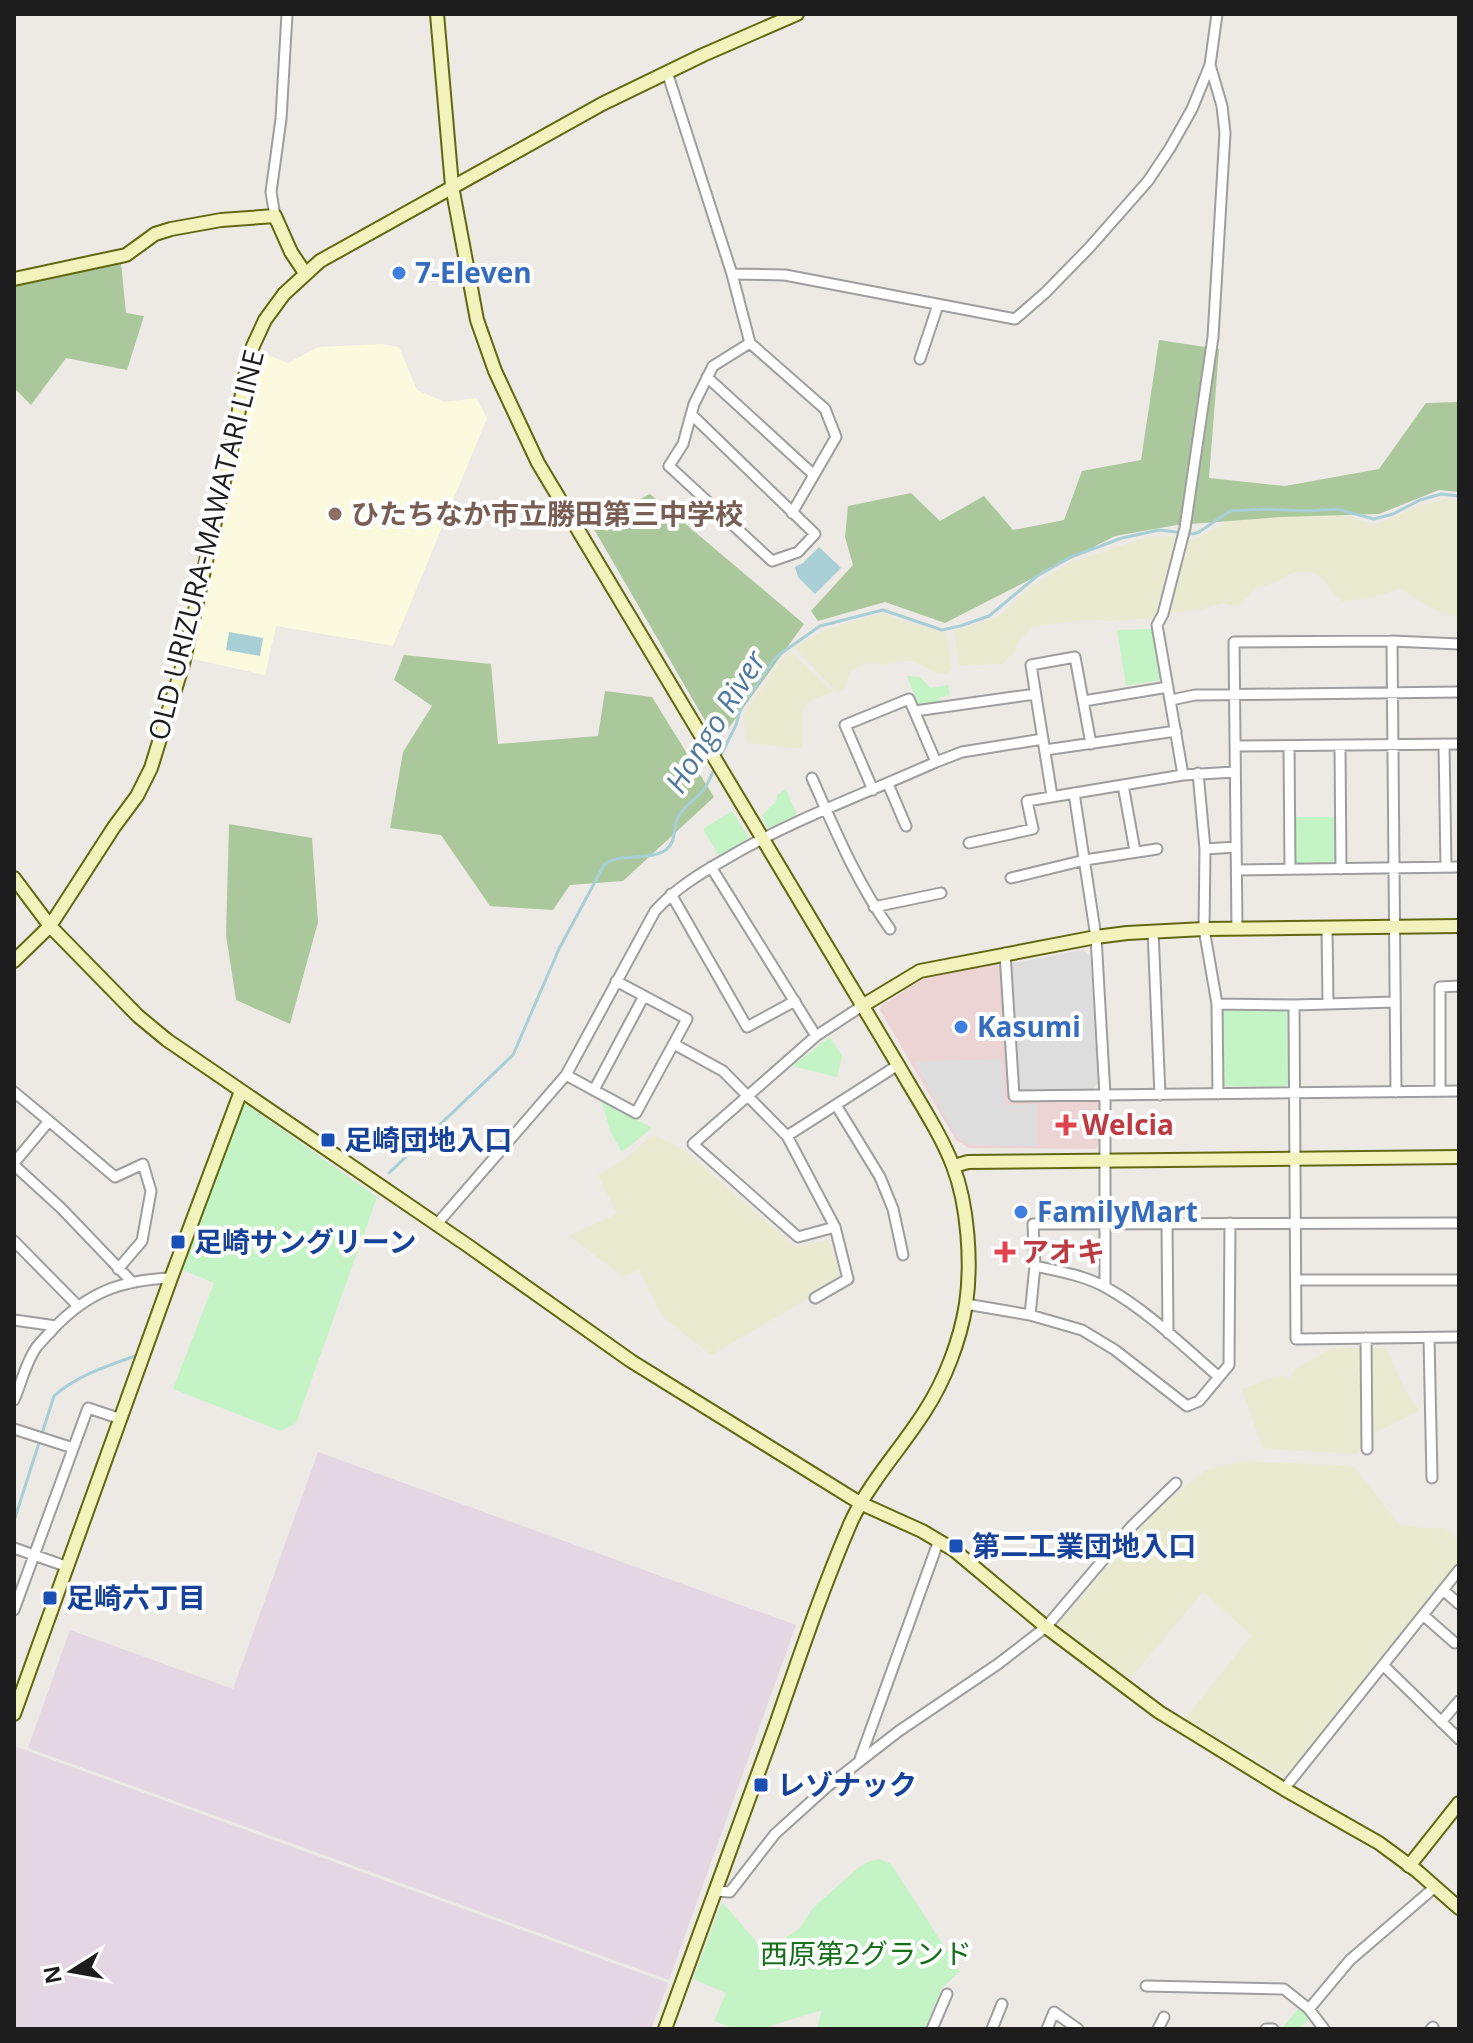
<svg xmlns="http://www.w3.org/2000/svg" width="1473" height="2043" font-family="'Open Sans','Noto Sans JP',sans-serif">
	<rect width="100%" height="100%" fill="#ede9e4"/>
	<!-- commercial -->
	<path fill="#ecd4d4" d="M996,963L1002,967L1008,1101L1095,1100L1100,1105L1101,1143L1095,1149L969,1148L956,1140L880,1010L882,1005L925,978Z"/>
	<!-- industrial -->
	<path fill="#e5d6e3" d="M318,1452L796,1625L669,1980L28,1748L70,1630L233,1689Z
		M14,1746L668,1983L651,2029H14Z"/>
	<!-- education -->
	<path fill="#fbfade" d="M381,344L399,347L417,390L445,402L476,398L487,418L393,646L276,626L265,675L189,658L215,543L231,485L256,357L263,353L288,363L318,347Z"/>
	<!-- farmland -->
	<path fill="#e9ead0" d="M1445,499L1459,501V618L1438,611L1413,597L1401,588L1381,595L1343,602L1334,594L1322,578L1314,572H1293L1279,581L1256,588L1238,607L1222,603L1199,610L1170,613L1189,540H1195L1237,516L1337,513L1375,525L1417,507Z
		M1176,536L1155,618L1111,621L1083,620L1032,627L1018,641L1014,653L1001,664L959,666L954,631L998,617L1032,586L1071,562L1148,537Z
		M882,613L909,623L947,633L952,669L947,673L938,674L914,661H900L887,665L868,663L850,672L845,688L838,693L795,648L824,630Z
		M789,650L833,692L815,698L804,707L802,722L803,741L800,749L748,743L743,716Z
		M653,1135L686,1151L795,1247L829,1240L842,1279L711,1355L663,1317L639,1270L624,1277L569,1236L617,1214L598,1175L625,1159Z
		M1332,1348H1386L1405,1390L1419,1411L1372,1434L1357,1454L1263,1449L1242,1389L1277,1376L1290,1378L1295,1369Z
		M1239,1461L1353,1466L1399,1524L1422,1528H1445L1459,1541V1561L1286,1777L1185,1719L1252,1635L1203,1592L1129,1680L1057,1625L1155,1512L1205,1471Z"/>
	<!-- forest -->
	<path fill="#abc89c" d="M121,263L126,313L144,316L127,370L66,358L31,405L14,388V286Z
		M1159,340L1219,349L1209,478L1285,486L1379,469L1426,403L1459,402V492L1439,490L1379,514L1281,517L1177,525L1115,536L945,623L885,602L818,621L811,611L853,565L845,537L848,506L911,493L940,521L984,496L1013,530L1064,520L1082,471L1141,460Z
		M650,494L804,624L718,743L591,524Z
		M404,655L491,664L498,744L598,736L605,691L652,697L714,797L623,881L570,885L553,910L490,906L441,835L390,828L403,752L432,706L394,680Z
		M229,824L312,838L318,922L290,1024L236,1000L226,935Z"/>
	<!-- park -->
	<path fill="#c4f3c6" d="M1152,629L1161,680L1126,686L1117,630Z
		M907,676L920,677L930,688L948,685L950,695L939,698L941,703L919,706Z
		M786,789L797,816L768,829L762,815L776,802L777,795Z
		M732,811L749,838L719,856L703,829Z
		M1294,817H1336V862L1296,863Z
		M1226,1007H1286L1289,1013L1290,1082L1285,1087L1225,1086L1221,1082V1012Z
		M830,1037L842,1056L837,1077L792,1066Z
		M601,1100L652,1128L622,1152L611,1133Z
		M243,1102L377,1197L296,1423L281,1431L173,1389L214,1283L181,1269Z
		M880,1859L891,1864L960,1971L941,1989L925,2029H817L822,2010L760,2029H735L714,2021L726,1993L693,1979L722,1902L765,1952L800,1928L812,1909L859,1867L870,1861Z
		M1299,2008L1310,2018L1299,2029H1285L1283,2027Z"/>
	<!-- parking -->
	<path fill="#ddd" d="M1083,950L1090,956L1098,1083L1090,1092H1022L1017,1088L1012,963Z
		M1002,1059L1005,1105L1037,1104V1146L969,1145L958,1138L914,1062Z"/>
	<!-- water -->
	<path fill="#a8ced6" d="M819,547L841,568L815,594L798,577L795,567L803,563Z
		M229,632L263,638L260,656L226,650Z"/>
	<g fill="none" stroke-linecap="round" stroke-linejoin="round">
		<!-- stream -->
		<path stroke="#a8ced6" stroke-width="3" d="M719,759L736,725L741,707L776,657L820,626L883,610L942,630L960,626L989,616L1037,576L1071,557L1122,538L1159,530L1193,534L1199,532L1230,511L1266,509L1307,511L1337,509L1374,519L1393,514L1420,500L1441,494L1459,496
			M389,1173L513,1055L559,949L604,865C616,853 647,861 664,851C678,842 672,828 678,817C684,805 697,799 704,789C709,782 712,773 716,766
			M14,1521L54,1396C76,1376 107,1366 135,1356"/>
		<defs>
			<path id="street" d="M667,72L732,274L785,275L1015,319L1045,293L1089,248L1148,181L1170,148L1192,109L1210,65L1217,14
				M275,216L271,192L281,119L287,14
				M750,343L825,409L836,437L792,513
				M920,359L938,305
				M707,377L814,475
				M691,414L815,534L798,552L772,561L669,466L683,444L694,404L713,366L750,343L732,274
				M1392,641L1396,1092
				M1171,700L1195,695L1459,692
				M1084,701L1168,687
				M915,711L1035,694
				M1444,744L1446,867
				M1235,746L1459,744
				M1289,746L1290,869
				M1340,746L1341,869
				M1045,750L1176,731
				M1198,773L1205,849L1204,929L1217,1004L1218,1094
				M1183,775L1157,625L1163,614L1185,528L1213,337L1225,133L1222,106L1210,65
				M812,778C835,830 857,883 890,929
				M888,784L906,826
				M1123,785L1135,851
				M873,790L845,725L909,699L936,762
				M1074,793L1096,937L1105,1095V1287
				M1052,796L1031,665L1075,657L1091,744
				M969,843L1033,829L1027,801L1183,775L1235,772
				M1205,849L1236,847
				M711,867L816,1036
				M1237,870L1459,867
				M1011,878L1085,860L1157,849
				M671,894L747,1027L795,1001
				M874,907L941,893
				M1327,927L1328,1004
				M1237,928L1234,642L1392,641L1459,644
				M1153,931L1160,1095
				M1005,953L1014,1096L1459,1091
				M1217,1004L1294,1005L1395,1002
				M1294,1005L1296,1339L1459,1337
				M674,1044L723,1071L787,1136L835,1227L848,1279L815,1298
				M566,1075L636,1113L687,1019L616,981
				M594,1090L644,996
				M1440,1091V987L1459,986
				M14,1092L49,1121L14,1163
				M836,1105L880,1177L893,1209L903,1255
				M49,1121L115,1177L143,1164L151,1191L142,1241L118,1269
				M787,1136L898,1065
				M14,1165L61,1208L131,1281
				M1230,1223L1229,1365L1199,1401L1187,1406L1115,1350L1082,1330L1030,1315L1035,1266L1033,1224L1459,1223
				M1167,1224L1168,1333
				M436,1225L566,1075L655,911C675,889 699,874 724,860C791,820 865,794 936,762L962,752L1043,739
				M835,1227L798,1237L693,1144L816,1036L862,1006
				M14,1241L78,1306
				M1035,1266C1059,1271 1086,1276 1107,1288C1148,1311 1183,1346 1219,1377
				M1297,1280H1459
				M966,1304L1030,1315
				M14,1320L56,1326
				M1366,1338L1367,1449
				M1429,1338L1432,1478
				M14,1400C21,1384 26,1362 36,1348C41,1341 48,1335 53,1329C88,1292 121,1280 171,1278
				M14,1429L73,1448
				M14,1548L68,1567
				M1443,1590L1459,1604
				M14,1610L88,1408L121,1419
				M1423,1615L1455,1643
				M1383,1665L1459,1739
				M1441,1722L1459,1701
				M860,1759L939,1540
				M1284,1789L1459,1570
				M715,1891L730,1892L775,1834L828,1786L899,1731L998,1664L1046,1627L1131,1527L1176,1483
				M1146,1986L1284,1989L1309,2009
				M932,2029L947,1994
				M992,2029L1002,2004
				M1047,2029L1054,2012L1078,2029
				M1158,2029L1164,2017
				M1266,2029H1273
				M1324,2029L1309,2009L1350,1960L1435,1887
				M1431,2029L1433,2027"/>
			<path id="secondary" d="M437,14L452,186L477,320L495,371L538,463L898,1065C916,1097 940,1132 953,1166C968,1205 972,1263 966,1304C960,1341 945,1380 925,1411C901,1449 870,1481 851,1522C822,1589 799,1658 775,1727C738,1828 702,1928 665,2029
				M14,279L126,255L155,234L171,229L221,220L275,216L291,252L305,273
				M14,878L50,926L138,1016L167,1040L467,1245L631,1361L860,1503L922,1531L954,1550L1046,1627L1159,1712L1284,1789L1379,1843L1417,1871L1459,1908
				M14,961L50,926L114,827L137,796L151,768L183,664L234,437L246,372L253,346L265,320L284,294L320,261L602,104L703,55L797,14
				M862,1006L920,971L1096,937L1127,933L1204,929L1459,926
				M954,1166L968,1162L1459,1157
				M14,1714L171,1278L241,1091
				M1409,1866L1459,1803"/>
		</defs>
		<!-- street casing -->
		<use href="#street" stroke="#9e9e9e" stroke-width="13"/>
		<!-- secondary casing -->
		<use href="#secondary" stroke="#626810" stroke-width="16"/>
		<!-- street -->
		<use href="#street" stroke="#fff" stroke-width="9"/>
		<!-- secondary -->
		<use href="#secondary" stroke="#f2f2bc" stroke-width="12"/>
	</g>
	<!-- markers -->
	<g fill="#3f7fe0" stroke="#fff" stroke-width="3">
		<circle cx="399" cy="273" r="8"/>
		<circle cx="961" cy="1027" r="8"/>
		<circle cx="1021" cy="1212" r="8"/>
	</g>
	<circle fill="#8d6e63" stroke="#fff" stroke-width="3" cx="335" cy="514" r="8"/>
	<g fill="#e0444e" stroke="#fff" stroke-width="3">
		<path d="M1062 1113h8v8h8v8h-8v8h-8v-8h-8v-8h8z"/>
		<path d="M1001 1240h8v8h8v8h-8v8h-8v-8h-8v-8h8z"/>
	</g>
	<g fill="#1a4fb4" stroke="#fff" stroke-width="3">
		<rect x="320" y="1132" width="16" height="16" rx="4"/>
		<rect x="170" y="1234" width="16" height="16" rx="4"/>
		<rect x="948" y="1538" width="16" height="16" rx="4"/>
		<rect x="42" y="1590" width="16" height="16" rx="4"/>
		<rect x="753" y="1777" width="16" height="16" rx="4"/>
	</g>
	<g text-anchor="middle" stroke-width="8" stroke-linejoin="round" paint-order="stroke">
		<!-- shop labels -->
		<g font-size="28" font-weight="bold" fill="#366cbe" stroke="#fff" text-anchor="start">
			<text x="415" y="283">7-Eleven</text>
			<text x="977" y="1037">Kasumi</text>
			<text x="1037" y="1222">FamilyMart</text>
		</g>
		<!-- education labels -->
		<g font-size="28" font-weight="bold" fill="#785e54" stroke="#fff" text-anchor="start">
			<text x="351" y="524">ひたちなか市立勝田第三中学校</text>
		</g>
		<!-- street labels -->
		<g font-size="28" fill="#1d1d1d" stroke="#fff">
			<text transform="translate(206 545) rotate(-76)" y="10">OLD URIZURA-MAWATARI LINE</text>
		</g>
		<!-- health labels -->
		<g font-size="28" font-weight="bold" fill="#be3a42" stroke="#fff" text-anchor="start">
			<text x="1082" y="1135">Welcia</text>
			<text x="1021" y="1262">アオキ</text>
		</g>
		<!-- transit labels -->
		<g font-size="28" font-weight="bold" fill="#164399" stroke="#fff" text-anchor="start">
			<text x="344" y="1150">足崎団地入口</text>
			<text x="194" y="1252">足崎サングリーン</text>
			<text x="972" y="1556">第二工業団地入口</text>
			<text x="66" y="1608">足崎六丁目</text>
			<text x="777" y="1795">レゾナック</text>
		</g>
		<!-- park labels -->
		<g font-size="28" fill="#166f19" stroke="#fff">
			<text x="866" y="1964">西原第2グランド</text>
		</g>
		<!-- water labels -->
		<g font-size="30" font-style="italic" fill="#50799b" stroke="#fff">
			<text transform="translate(716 722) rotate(-58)" y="10">Hongo River</text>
		</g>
	</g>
	<!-- border -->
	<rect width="1473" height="2043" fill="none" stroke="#1d1d1d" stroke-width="32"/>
	<!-- north arrow -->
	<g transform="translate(72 1971) rotate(259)" stroke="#ffffff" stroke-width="6" paint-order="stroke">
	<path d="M0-6L14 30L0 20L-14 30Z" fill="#1d1d1d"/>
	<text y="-12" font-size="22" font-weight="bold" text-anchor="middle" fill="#1d1d1d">N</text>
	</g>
</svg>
